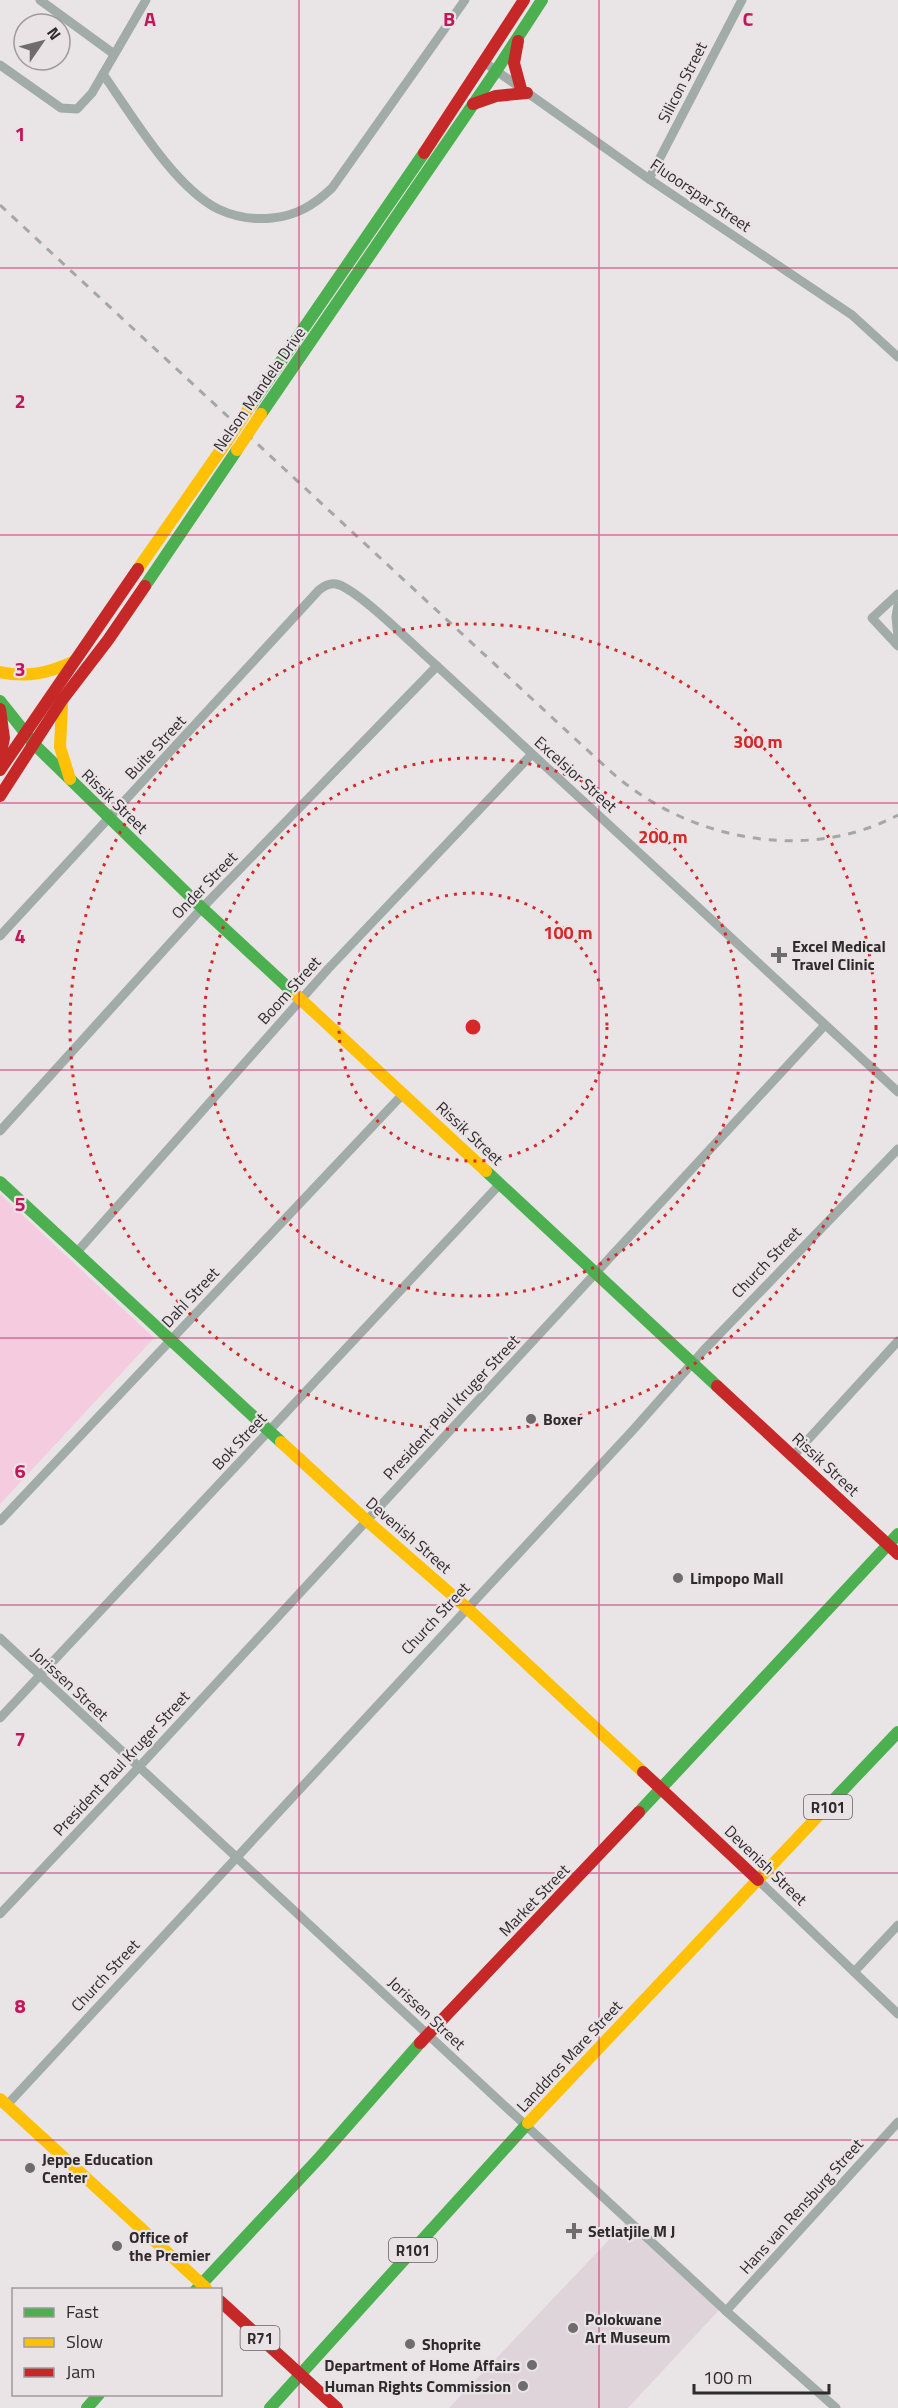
<svg xmlns="http://www.w3.org/2000/svg" width="898" height="2408" viewBox="0 0 898 2408" font-family="'Titillium Web',sans-serif">
  <rect width="100%" height="100%" fill="#e9e4e6"/>
  <polygon fill="#dfd4d9" points="625,2223 720,2309 628,2408 449,2408"/>
  <polygon fill="#f5cbdf" points="0,1194 154,1338 0,1504"/>
  <g fill="none" stroke-linecap="round" stroke-linejoin="round">
    <g stroke="#a1aba7" stroke-width="9">
      <polyline points="40,0 114,54"/>
      <polyline points="484,62 649,179 852,315 898,357"/>
      <polyline points="0,65 61,108 77,109 92,93 146,0"/>
      <path d="M103,74c28,40 71,113 115,135 17,8 35,11 54,9 24,-2 42,-13 60,-30l133,-188"/>
      <polyline points="649,179 742,0"/>
      <polyline points="898,594 872,618 898,646"/>
      <polyline points="898,605 896,617 898,637"/>
      <path d="M0,936l319,-346c5,-4 10,-7 17,-6 21,4 81,65 101,82l461,426"/>
      <polyline points="0,1131 202,908 437,666"/>
      <polyline points="77,1252 328,969 531,755"/>
      <polyline points="794,1455 898,1341"/>
      <polyline points="0,1521 403,1094"/>
      <polyline points="0,1638 726,2311 836,2408"/>
      <polyline points="0,1718 500,1184"/>
      <polyline points="758,1880 898,2014"/>
      <polyline points="0,1914 138,1768 825,1025"/>
      <polyline points="854,1972 898,1925"/>
      <polyline points="7,2105 633,1430 704,1350 898,1149"/>
      <polyline points="726,2311 898,2122"/>
    </g>
    <g stroke="#4caf50" stroke-width="12">
      <polyline points="251,405 424,153"/>
      <polyline points="261,414 496,71 542,0"/>
      <polyline points="145,586 237,450"/>
      <polyline points="0,701 35,745 202,908 297,996"/>
      <polyline points="486,1171 717,1386"/>
      <polyline points="0,1182 281,1442"/>
      <polyline points="639,1812 898,1534"/>
      <polyline points="821,1813 898,1732"/>
      <polyline points="196,2290 320,2157 420,2043"/>
      <polyline points="87,2408 99,2394"/>
      <polyline points="270,2408 528,2123"/>
    </g>
    <g stroke="#ffc107" stroke-width="12">
      <polyline points="138,569 227,441"/>
      <path d="M0,672c27,6 48,1 73,-10"/>
      <polyline points="62,705 60,747 70,779"/>
      <polyline points="297,996 486,1171"/>
      <polyline points="281,1442 366,1520 467,1608 643,1772"/>
      <polyline points="0,2099 206,2288"/>
      <polyline points="528,2123 821,1813"/>
    </g>
    <g stroke="#c62828" stroke-width="12">
      <polyline points="518,41 514,63 521,89"/>
      <polyline points="473,104 496,96 527,93"/>
      <polyline points="424,153 524,0"/>
      <polyline points="0,709 4,738 0,758"/>
      <polyline points="0,770 138,569"/>
      <polyline points="0,796 62,700 108,640 145,586"/>
      <polyline points="717,1386 898,1554"/>
      <polyline points="643,1772 758,1880"/>
      <polyline points="420,2043 639,1812"/>
      <polyline points="220,2301 337,2408"/>
    </g>
    <path stroke="#a3a8a5" stroke-width="3" stroke-dasharray="8 8" stroke-linecap="butt" d="M0,205l585,543c15,13 29,28 45,39 75,56 184,73 268,28"/>
    <g stroke="#ffc107" stroke-width="12">
      <polyline points="227,441 251,405"/>
      <polyline points="237,450 261,414"/>
    </g>
  </g>
  <path fill="none" stroke="#c2185b" stroke-width="1.5" stroke-opacity="0.55" d="M299,0v2408M599,0v2408M0,268h898M0,535h898M0,803h898M0,1070h898M0,1338h898M0,1605h898M0,1873h898M0,2140h898"/>
  <g fill="none" stroke="#d62828" stroke-width="3" stroke-dasharray="3 6">
    <circle cx="473" cy="1027" r="134"/>
    <circle cx="473" cy="1027" r="269"/>
    <circle cx="473" cy="1027" r="403"/>
  </g>
  <g fill="#6f6c6e" stroke="#eae3e6" stroke-width="2">
    <path d="M776 946h6v6h6v6h-6v6h-6v-6h-6v-6h6z"/>
    <circle cx="531" cy="1419" r="6"/>
    <circle cx="678" cy="1578" r="6"/>
    <circle cx="30" cy="2168" r="6"/>
    <path d="M571 2222h6v6h6v6h-6v6h-6v-6h-6v-6h6z"/>
    <circle cx="117" cy="2246" r="6"/>
    <circle cx="573" cy="2328" r="6"/>
    <circle cx="410" cy="2344" r="6"/>
    <circle cx="532" cy="2365" r="6"/>
    <circle cx="523" cy="2386" r="6"/>
  </g>
  <g text-anchor="middle" dominant-baseline="central" stroke-width="4.5" stroke-linejoin="round" paint-order="stroke">
    <g fill="#eae3e6" stroke="#666264" stroke-width="1.5">
      <rect x="804" y="1795" width="48" height="24" rx="4.5"/>
      <rect x="389" y="2238" width="48" height="24" rx="4.5"/>
      <rect x="240.5" y="2326" width="39" height="24" rx="4.5"/>
    </g>
    <g font-size="15" font-weight="bold" fill="#2e2b2d">
      <text x="828" y="1807">R101</text>
      <text x="413" y="2250">R101</text>
      <text x="260" y="2338">R71</text>
    </g>
    <g font-size="16" fill="#2e2b2d" stroke="#eae3e6">
      <text transform="translate(682 82) rotate(-63)">Silicon Street</text>
      <text transform="translate(701 195) rotate(34)">Fluoorspar Street</text>
      <text transform="translate(259 389) rotate(-55)">Nelson Mandela Drive</text>
      <text transform="translate(155 747) rotate(-47)">Buite Street</text>
      <text transform="translate(576 774) rotate(42)">Excelsior Street</text>
      <text transform="translate(115 801) rotate(44)">Rissik Street</text>
      <text transform="translate(204 885) rotate(-46)">Onder Street</text>
      <text transform="translate(289 990) rotate(-48)">Boom Street</text>
      <text transform="translate(470 1133) rotate(43)">Rissik Street</text>
      <text transform="translate(766 1262) rotate(-46)">Church Street</text>
      <text transform="translate(190 1297) rotate(-47)">Dahl Street</text>
      <text transform="translate(451 1407) rotate(-47)">President Paul Kruger Street</text>
      <text transform="translate(239 1441) rotate(-47)">Bok Street</text>
      <text transform="translate(826 1464) rotate(43)">Rissik Street</text>
      <text transform="translate(409 1535) rotate(41)">Devenish Street</text>
      <text transform="translate(435 1618) rotate(-47)">Church Street</text>
      <text transform="translate(70 1684) rotate(43)">Jorissen Street</text>
      <text transform="translate(121 1763) rotate(-47)">President Paul Kruger Street</text>
      <text transform="translate(766 1865) rotate(44)">Devenish Street</text>
      <text transform="translate(534 1900) rotate(-46)">Market Street</text>
      <text transform="translate(105 1975) rotate(-47)">Church Street</text>
      <text transform="translate(427 2013) rotate(43)">Jorissen Street</text>
      <text transform="translate(569 2056) rotate(-47)">Landdros Mare Street</text>
      <text transform="translate(801 2206) rotate(-48)">Hans van Rensburg Street</text>
    </g>
    <g font-size="16" font-weight="bold" fill="#2e2b2d" stroke="#eae3e6" text-anchor="start">
      <text x="792" y="946">Excel Medical<tspan x="792" dy="18">Travel Clinic</tspan></text>
      <text x="543" y="1419">Boxer</text>
      <text x="690" y="1578">Limpopo Mall</text>
      <text x="42" y="2159">Jeppe Education<tspan x="42" dy="18">Center</tspan></text>
      <text x="588" y="2231">Setlatjile M J</text>
      <text x="129" y="2237">Office of<tspan x="129" dy="18">the Premier</tspan></text>
      <text x="585" y="2319">Polokwane<tspan x="585" dy="18">Art Museum</tspan></text>
      <text x="422" y="2344">Shoprite</text>
      <text x="520" y="2365" text-anchor="end">Department of Home Affairs</text>
      <text x="511" y="2386" text-anchor="end">Human Rights Commission</text>
    </g>
  </g>
  <g font-size="20" text-anchor="middle" font-weight="bold" fill="#c2185b" stroke="#eae3e6" stroke-width="4.5" stroke-linejoin="round" paint-order="stroke">
    <text x="150" y="26">A</text>
    <text x="449" y="26">B</text>
    <text x="748" y="26">C</text>
    <text x="20" y="141">1</text>
    <text x="20" y="408">2</text>
    <text x="20" y="676">3</text>
    <text x="20" y="943">4</text>
    <text x="20" y="1211">5</text>
    <text x="20" y="1478">6</text>
    <text x="20" y="1746">7</text>
    <text x="20" y="2013">8</text>
  </g>
  <circle cx="473" cy="1027" r="9" fill="#d62828" stroke="#eae3e6" stroke-width="3"/>
  <g font-size="18" text-anchor="middle" font-weight="bold" fill="#d62828" stroke="#eae3e6" stroke-width="4.5" stroke-linejoin="round" paint-order="stroke">
    <text x="758" y="748">300 m</text>
    <text x="663" y="843">200 m</text>
    <text x="568" y="939">100 m</text>
  </g>
  <rect x="12" y="2288" width="210" height="108" fill="#eae3e6" stroke="#9f999c" stroke-width="1.5"/>
  <rect x="24" y="2308" width="30" height="9" fill="#4caf50" stroke="#9f999c" stroke-width="1.5"/>
  <text x="66" y="2318" font-size="18" fill="#2e2b2d">Fast</text>
  <rect x="24" y="2338" width="30" height="9" fill="#ffc107" stroke="#9f999c" stroke-width="1.5"/>
  <text x="66" y="2348" font-size="18" fill="#2e2b2d">Slow</text>
  <rect x="24" y="2368" width="30" height="9" fill="#c62828" stroke="#9f999c" stroke-width="1.5"/>
  <text x="66" y="2378" font-size="18" fill="#2e2b2d">Jam</text>
  <g transform="translate(42 42) rotate(55)"><circle r="28" fill="#eae3e6" stroke="#9f999c" stroke-width="1.5"/>
  <path d="M0-4.5L10 22L0 15L-10 22Z" fill="#6f6c6e"/>
  <text y="-9" font-size="16" font-weight="bold" text-anchor="middle" fill="#2e2b2d">N</text>
  </g>
  <path d="M694 2384v9h135v-9" fill="none" stroke="#2e2b2d" stroke-width="3"/>
  <text x="703" y="2384" font-size="18" fill="#2e2b2d" stroke="#eae3e6" stroke-width="4.5" paint-order="stroke">100 m</text>
</svg>
